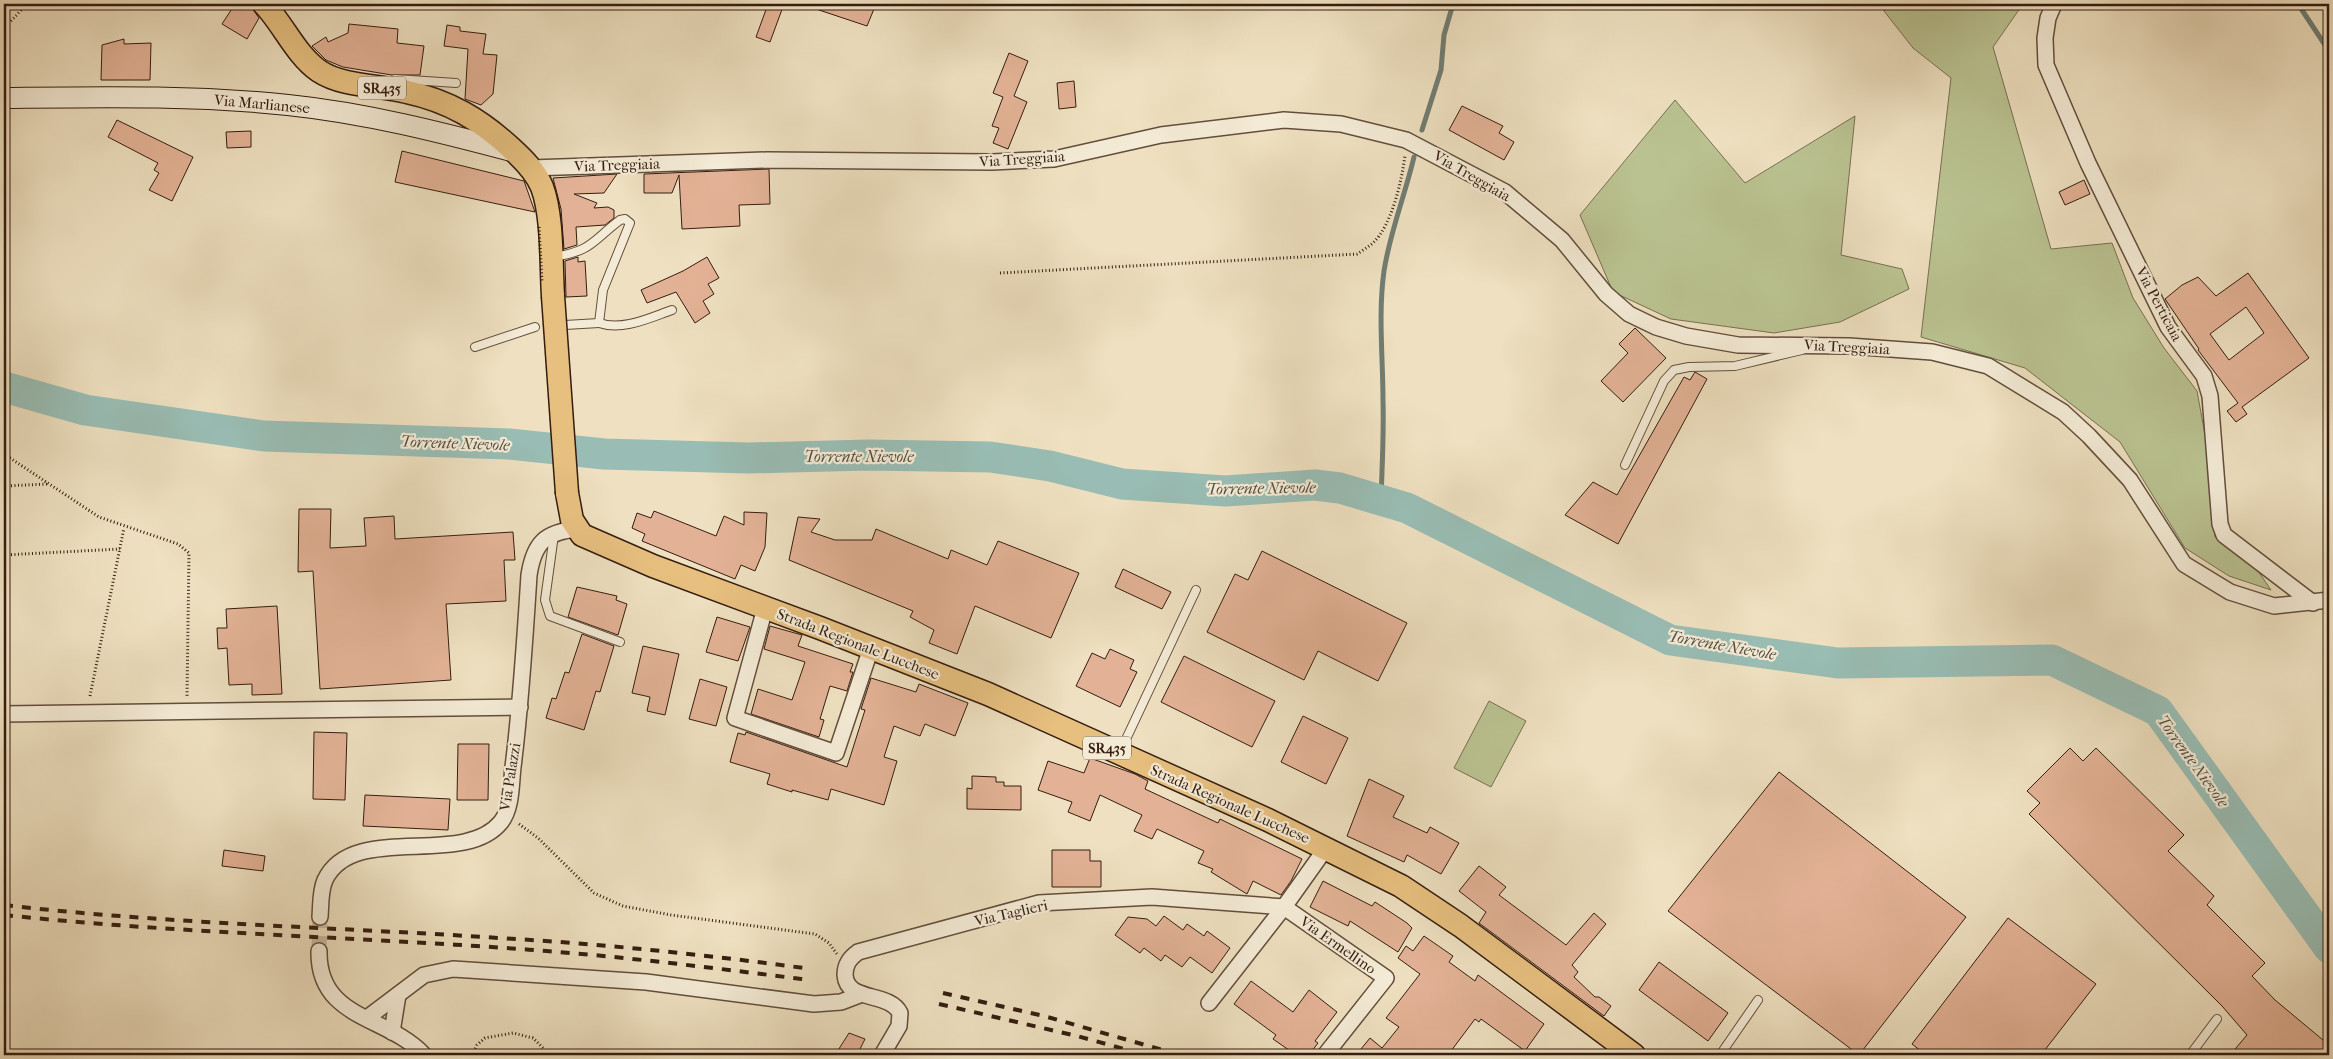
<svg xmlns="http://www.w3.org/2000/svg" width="2333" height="1059" viewBox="0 0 2333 1059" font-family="'IM FELL French Canon',serif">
  <rect width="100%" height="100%" fill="#eee0c0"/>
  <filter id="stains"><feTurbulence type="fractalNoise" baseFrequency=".004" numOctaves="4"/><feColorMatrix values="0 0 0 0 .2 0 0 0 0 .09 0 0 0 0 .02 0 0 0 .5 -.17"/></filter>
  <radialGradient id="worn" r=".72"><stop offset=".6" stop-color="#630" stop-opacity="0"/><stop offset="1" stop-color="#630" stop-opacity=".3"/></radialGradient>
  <g fill="#bac291" stroke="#787050">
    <polygon points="1888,4 2023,4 1993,47 2051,249 2112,243 2133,298 2164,348 2197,391 2210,462 2215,537 2258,571 2271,590 2229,576 2185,548 2120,442 2025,368 1921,337 1951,78 1913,48 1884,11"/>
    <polygon points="1675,100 1745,183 1855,116 1841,255 1902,269 1909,289 1840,322 1774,333 1671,319 1613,292 1580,215"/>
    <polygon points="1489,701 1526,721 1491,787 1454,768"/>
  </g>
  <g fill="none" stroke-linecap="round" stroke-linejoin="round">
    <g stroke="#717d72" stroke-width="5">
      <polyline points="2298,4 2329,51"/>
      <polyline points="1422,130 1441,70 1444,35 1453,4"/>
      <path d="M1381,500c1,-33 3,-66 2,-99 0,-43 -5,-87 1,-130 6,-39 21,-76 30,-114"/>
    </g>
    <polyline stroke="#99bdb4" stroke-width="31" points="4,387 85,410 264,436 509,444 604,454 748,458 869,455 990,457 1050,466 1122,484 1225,491 1315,485 1340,488 1407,508 1670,640 1838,663 2052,660 2158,711 2329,948"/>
  </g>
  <g fill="#e3b296" stroke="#351d10" fill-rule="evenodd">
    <polygon points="235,4 249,4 259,18 247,39 222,24"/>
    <polygon points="768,4 784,4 770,42 756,37"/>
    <polygon points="808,4 876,4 867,26 807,6"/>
    <polygon points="349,24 398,29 397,43 424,46 420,75 392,75 343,67 326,60 312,46 326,37 328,42 348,33"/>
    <polygon points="447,25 460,27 460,31 486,34 483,54 497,55 493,94 481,105 465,99 468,49 444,46"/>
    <polygon points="124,39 124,44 151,43 150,80 101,80 102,45"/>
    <polygon points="1009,53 1028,61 1014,96 1027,102 1008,149 993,143 999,128 992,126 1003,97 993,93"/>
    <polygon points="1074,81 1076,107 1059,109 1057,83"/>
    <polygon points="1462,106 1503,126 1499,133 1514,142 1504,160 1449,130"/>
    <polygon points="117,120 193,157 172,201 149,190 159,173 154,170 158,163 108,137"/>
    <polygon points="251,131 251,147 227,148 226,132"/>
    <polygon points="402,151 524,181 535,212 395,182"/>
    <polygon points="769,169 770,204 739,205 740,226 682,229 679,175 672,193 644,193 644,174"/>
    <polygon points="617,174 604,193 574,194 597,203 594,208 608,207 614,210 614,218 605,225 576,227 577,245 564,249 561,209 553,178"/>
    <polygon points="2084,180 2090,194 2065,205 2059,192"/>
    <polygon points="578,257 578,262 585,261 587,296 566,297 565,261"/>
    <polygon points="707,257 719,278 708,284 714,294 703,301 710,313 695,323 676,292 647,303 641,290 683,271"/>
    <path d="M2248,273l61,85 -67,49 5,7 -11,8 -9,-11 11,-8 -40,-53 1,-1 -34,-50 17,-14 16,-8 18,19zM2246,307l18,26 -35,27 -19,-26z"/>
    <polygon points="1635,328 1666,358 1623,402 1601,381 1628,353 1619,344"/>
    <polygon points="1695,372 1707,379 1618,544 1565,515 1593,482 1617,495 1684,377 1690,380"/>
    <polygon points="299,509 331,509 330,548 366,546 364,518 394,516 395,539 513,532 515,560 504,560 506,601 446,604 451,680 320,689 313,571 298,572"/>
    <polygon points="654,511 716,536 724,516 744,525 744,512 767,513 765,547 755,571 741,565 735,579 642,541 645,534 632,528 637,513 651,518"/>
    <polygon points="798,517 820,519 811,532 835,540 872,540 876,529 948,559 951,550 987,565 998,541 1079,573 1051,638 975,606 957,654 929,643 934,630 910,617 913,611 789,560"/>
    <polygon points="1262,551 1407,623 1378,681 1318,651 1304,680 1207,632 1235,574 1248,580"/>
    <polygon points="1123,569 1171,592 1162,609 1115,587"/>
    <polygon points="577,587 617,596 616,600 627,604 618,635 568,617"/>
    <polygon points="277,606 282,694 252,695 252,684 229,685 227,648 218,649 217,628 227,628 226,609"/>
    <polygon points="717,617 750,627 738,661 706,652"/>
    <polygon points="770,626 802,635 798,646 853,664 850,672 853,672 847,691 830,686 820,719 824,720 819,737 751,714 758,689 792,700 805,662 764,649"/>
    <polygon points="582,634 614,646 600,692 596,691 584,730 546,718 552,698 556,699 565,672 569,673"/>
    <polygon points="643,646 679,654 665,715 647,711 650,697 632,693"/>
    <polygon points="1110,649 1134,660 1130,669 1137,672 1120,707 1076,686 1092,653 1105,659"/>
    <polygon points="1184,656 1275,701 1252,747 1161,702"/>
    <polygon points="871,678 916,692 919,684 968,703 955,736 925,724 920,736 894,726 884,757 897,761 884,805 831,789 828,800 792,790 792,792 767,784 770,774 730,762 738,733 745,735 746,732 847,767 865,710 861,709"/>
    <polygon points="700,679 727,687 716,726 689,719"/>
    <polygon points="1303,716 1348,738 1326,784 1281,762"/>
    <polygon points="314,732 347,733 345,800 313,799"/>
    <polygon points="458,744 489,744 488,800 457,800"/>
    <polygon points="2070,748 2083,761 2096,748 2184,835 2168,851 2214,896 2207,905 2265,963 2252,976 2275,1000 2329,1045 2329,1055 2230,1055 2247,1035 2222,1006 2029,814 2040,803 2027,791"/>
    <polygon points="1090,758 1135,774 1148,781 1145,789 1218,823 1220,819 1302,859 1291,881 1281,895 1253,881 1247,894 1211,872 1213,869 1198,863 1204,851 1157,829 1152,839 1134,831 1142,815 1100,795 1090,821 1068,812 1072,802 1038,790 1048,761 1084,773"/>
    <polygon points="1779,772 1966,917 1859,1055 1668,911"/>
    <polygon points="972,776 996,777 996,782 1004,782 1004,786 1021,786 1021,810 967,809 967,788 972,789"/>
    <polygon points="1369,779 1404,796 1393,817 1427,833 1430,827 1459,843 1441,874 1407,855 1404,862 1347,836"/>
    <polygon points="365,795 450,799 448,830 363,826"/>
    <polygon points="224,850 265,856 263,871 222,866"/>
    <polygon points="1052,850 1090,850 1090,861 1101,861 1101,887 1052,887"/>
    <polygon points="1479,866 1506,887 1499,895 1566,945 1594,913 1606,924 1572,965 1578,972 1574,977 1595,997 1599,997 1611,1006 1604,1016 1479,923 1486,912 1459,891"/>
    <polygon points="1323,881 1372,906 1375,902 1407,923 1412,928 1398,952 1350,921 1348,926 1310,907"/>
    <polygon points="1164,916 1183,930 1187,924 1204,936 1207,931 1230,948 1212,973 1190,957 1182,967 1165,955 1161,961 1144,948 1140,953 1115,935 1128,917 1147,919 1156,926"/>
    <polygon points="2008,918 2096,984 2041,1055 1926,1055 1912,1044"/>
    <polygon points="1424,936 1453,956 1449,962 1475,981 1478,975 1544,1024 1525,1051 1481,1019 1479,1022 1475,1019 1448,1055 1356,1055 1370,1038 1382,1048 1399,1027 1386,1018 1420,974 1398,958 1406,946 1413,951"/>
    <polygon points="1659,962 1728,1013 1708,1041 1639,990"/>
    <polygon points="1251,981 1293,1012 1309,990 1337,1012 1315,1041 1318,1043 1309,1055 1296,1055 1273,1039 1276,1035 1234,1004"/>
    <polygon points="849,1033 865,1039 857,1055 835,1055"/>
  </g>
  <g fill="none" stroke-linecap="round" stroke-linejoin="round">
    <polyline stroke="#c9b99d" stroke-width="15" stroke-dasharray="15 8" stroke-linecap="butt" points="319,951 320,917"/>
    <defs>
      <g id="lane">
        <polyline points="395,79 456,83"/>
        <path d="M553,257c39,-6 38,-15 67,-37l5,-1 5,4 -27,67 -4,33 -34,2"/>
        <path d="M599,323c24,8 50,-5 73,-13"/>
        <polyline points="475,347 535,327"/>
        <polyline points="1625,465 1664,381 1674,370 1689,367 1735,366 1802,350"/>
        <polyline points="554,535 545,600 550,616 620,642"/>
        <polyline points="1120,752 1196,590"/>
        <polyline points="1720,1055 1758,1000"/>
        <polyline points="2190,1055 2217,1019"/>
      </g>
      <g id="street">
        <polyline points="2054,4 2048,18 2045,38 2046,65 2088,163 2168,327 2204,376 2210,396 2220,524 2224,535 2313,603"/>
        <polyline points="531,168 767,160 992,162 1054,159 1161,135 1284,120 1341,124 1406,140 1505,192 1562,240 1606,294 1629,314 1656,327 1686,336 1738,345 1849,346 1932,352 1988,366 2063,412 2089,436 2130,480 2184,564 2230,592 2274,606 2329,600"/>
        <polyline points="765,608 735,718 836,753 871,648"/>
        <polyline points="4,714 520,707"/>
        <path d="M320,917c1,-12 0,-26 5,-37 28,-59 138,-11 176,-58 11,-14 10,-38 12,-55 8,-63 12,-128 16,-192 5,-32 16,-43 48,-46"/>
        <path d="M319,951c-1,69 68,64 105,104"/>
        <polyline points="1209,1003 1284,907 1326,848"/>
        <polyline points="367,1018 424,975 453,969 646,982 814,1004 841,1002 862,994"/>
        <polyline points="392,1032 398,995"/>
        <path d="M882,1055l17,-29 1,-13c-11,-22 -53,-10 -55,-38 0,-11 5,-17 13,-23l181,-49 113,-6 132,10 102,71 -61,77"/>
      </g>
      <path id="secondary" d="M4,98c95,-1 190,-3 284,7 77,8 152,27 227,47"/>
      <g id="primary">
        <path d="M264,4c19,20 32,51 55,67 24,16 61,14 88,21 42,9 74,28 105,57 12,11 24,23 30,38 11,29 9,78 11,109"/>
        <polyline points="567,493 572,520 582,535 653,566 820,628 988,694 1268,820 1401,886 1461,926 1634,1055"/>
      </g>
    </defs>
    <use href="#lane" stroke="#634e3c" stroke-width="10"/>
    <use href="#street" stroke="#634e3c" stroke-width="18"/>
    <use href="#secondary" stroke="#351d10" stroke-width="22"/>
    <use href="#primary" stroke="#351d10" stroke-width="25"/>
    <g stroke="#351d10" stroke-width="3" stroke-dasharray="1 2.5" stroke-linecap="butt">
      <polyline points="4,21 11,21 26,5"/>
      <path d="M1000,273l357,-19c5,-3 11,-7 16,-11 19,-18 29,-63 32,-88"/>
      <polyline points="4,454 99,517 178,544 189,553 187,697"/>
      <polyline points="4,486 48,484"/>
      <polyline points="4,555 120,549"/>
      <polyline points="90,696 124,528"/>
      <polyline points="519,824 538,838 594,893 623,906 671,915 815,934 829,943 837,954"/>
      <polyline points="472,1055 477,1045 485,1038 513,1033 533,1038 550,1055"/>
    </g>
    <use href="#lane" stroke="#f4ebd6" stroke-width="8"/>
    <use href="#street" stroke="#f4ebd6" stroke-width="15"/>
    <use href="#secondary" stroke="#f4ebd6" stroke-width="20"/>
    <use href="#primary" stroke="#e7c080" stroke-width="22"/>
    <g stroke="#351d10" stroke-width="4" stroke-dasharray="9 9" stroke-linecap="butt">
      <path d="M4,905c164,19 330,22 495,33 105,6 209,17 312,31"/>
      <path d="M4,915c188,20 378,22 567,38 80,7 159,17 238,27"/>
      <polyline points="943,993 1044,1016 1180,1055"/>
      <polyline points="939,1004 1077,1036 1146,1055"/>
    </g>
    <defs>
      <polyline id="primary-bridge" points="553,296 567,493"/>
    </defs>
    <use href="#primary-bridge" stroke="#351d10" stroke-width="25" stroke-linecap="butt"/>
    <polyline stroke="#351d10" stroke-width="3" stroke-dasharray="1 2.5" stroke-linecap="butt" points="539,227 542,281"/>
    <use href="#primary-bridge" stroke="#e7c080" stroke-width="22"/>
  </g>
  <g text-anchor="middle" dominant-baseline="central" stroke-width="4.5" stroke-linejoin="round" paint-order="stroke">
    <g fill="#f4ebd6" stroke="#6e5b4b" stroke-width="1">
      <rect x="358" y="76.5" width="48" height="23" rx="4"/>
      <rect x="1083" y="736.5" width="48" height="23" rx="4"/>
    </g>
    <g font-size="14" font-weight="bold" fill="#351d10">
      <text x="382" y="88">SR435</text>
      <text x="1107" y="748">SR435</text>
    </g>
    <g font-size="15" fill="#351d10" stroke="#f4ebd6">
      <text transform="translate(262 104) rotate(5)">Via Marlianese</text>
      <text transform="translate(1022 159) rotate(-4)">Via Treggiaia</text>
      <text transform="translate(617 165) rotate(-2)">Via Treggiaia</text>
      <text transform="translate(1472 176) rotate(30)">Via Treggiaia</text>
      <text transform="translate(2159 304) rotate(62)">Via Perticaia</text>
      <text transform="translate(1847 347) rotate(3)">Via Treggiaia</text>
      <text transform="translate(858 644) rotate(21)">Strada Regionale Lucchese</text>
      <text transform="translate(510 777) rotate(-81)">Via Palazzi</text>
      <text transform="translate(1230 804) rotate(24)">Strada Regionale Lucchese</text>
      <text transform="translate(1011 913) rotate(-13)">Via Taglieri</text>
      <text transform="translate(1338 945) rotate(35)">Via Ermellino</text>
    </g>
    <g font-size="16" font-style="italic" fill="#534d41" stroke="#f4ebd6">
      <text transform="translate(455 443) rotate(2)">Torrente Nievole</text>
      <text x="859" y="456">Torrente Nievole</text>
      <text transform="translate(1261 488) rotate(-1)">Torrente Nievole</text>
      <text transform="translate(1722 645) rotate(10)">Torrente Nievole</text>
      <text transform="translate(2193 761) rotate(54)">Torrente Nievole</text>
    </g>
  </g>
  <rect width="2333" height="1059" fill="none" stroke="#eee0c0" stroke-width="20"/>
  <rect x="5" y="5" width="2323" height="1049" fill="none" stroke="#351d10" stroke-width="2.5"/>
  <rect x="10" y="10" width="2313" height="1039" fill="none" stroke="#351d10"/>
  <rect width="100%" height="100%" filter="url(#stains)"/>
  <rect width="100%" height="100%" fill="url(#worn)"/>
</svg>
